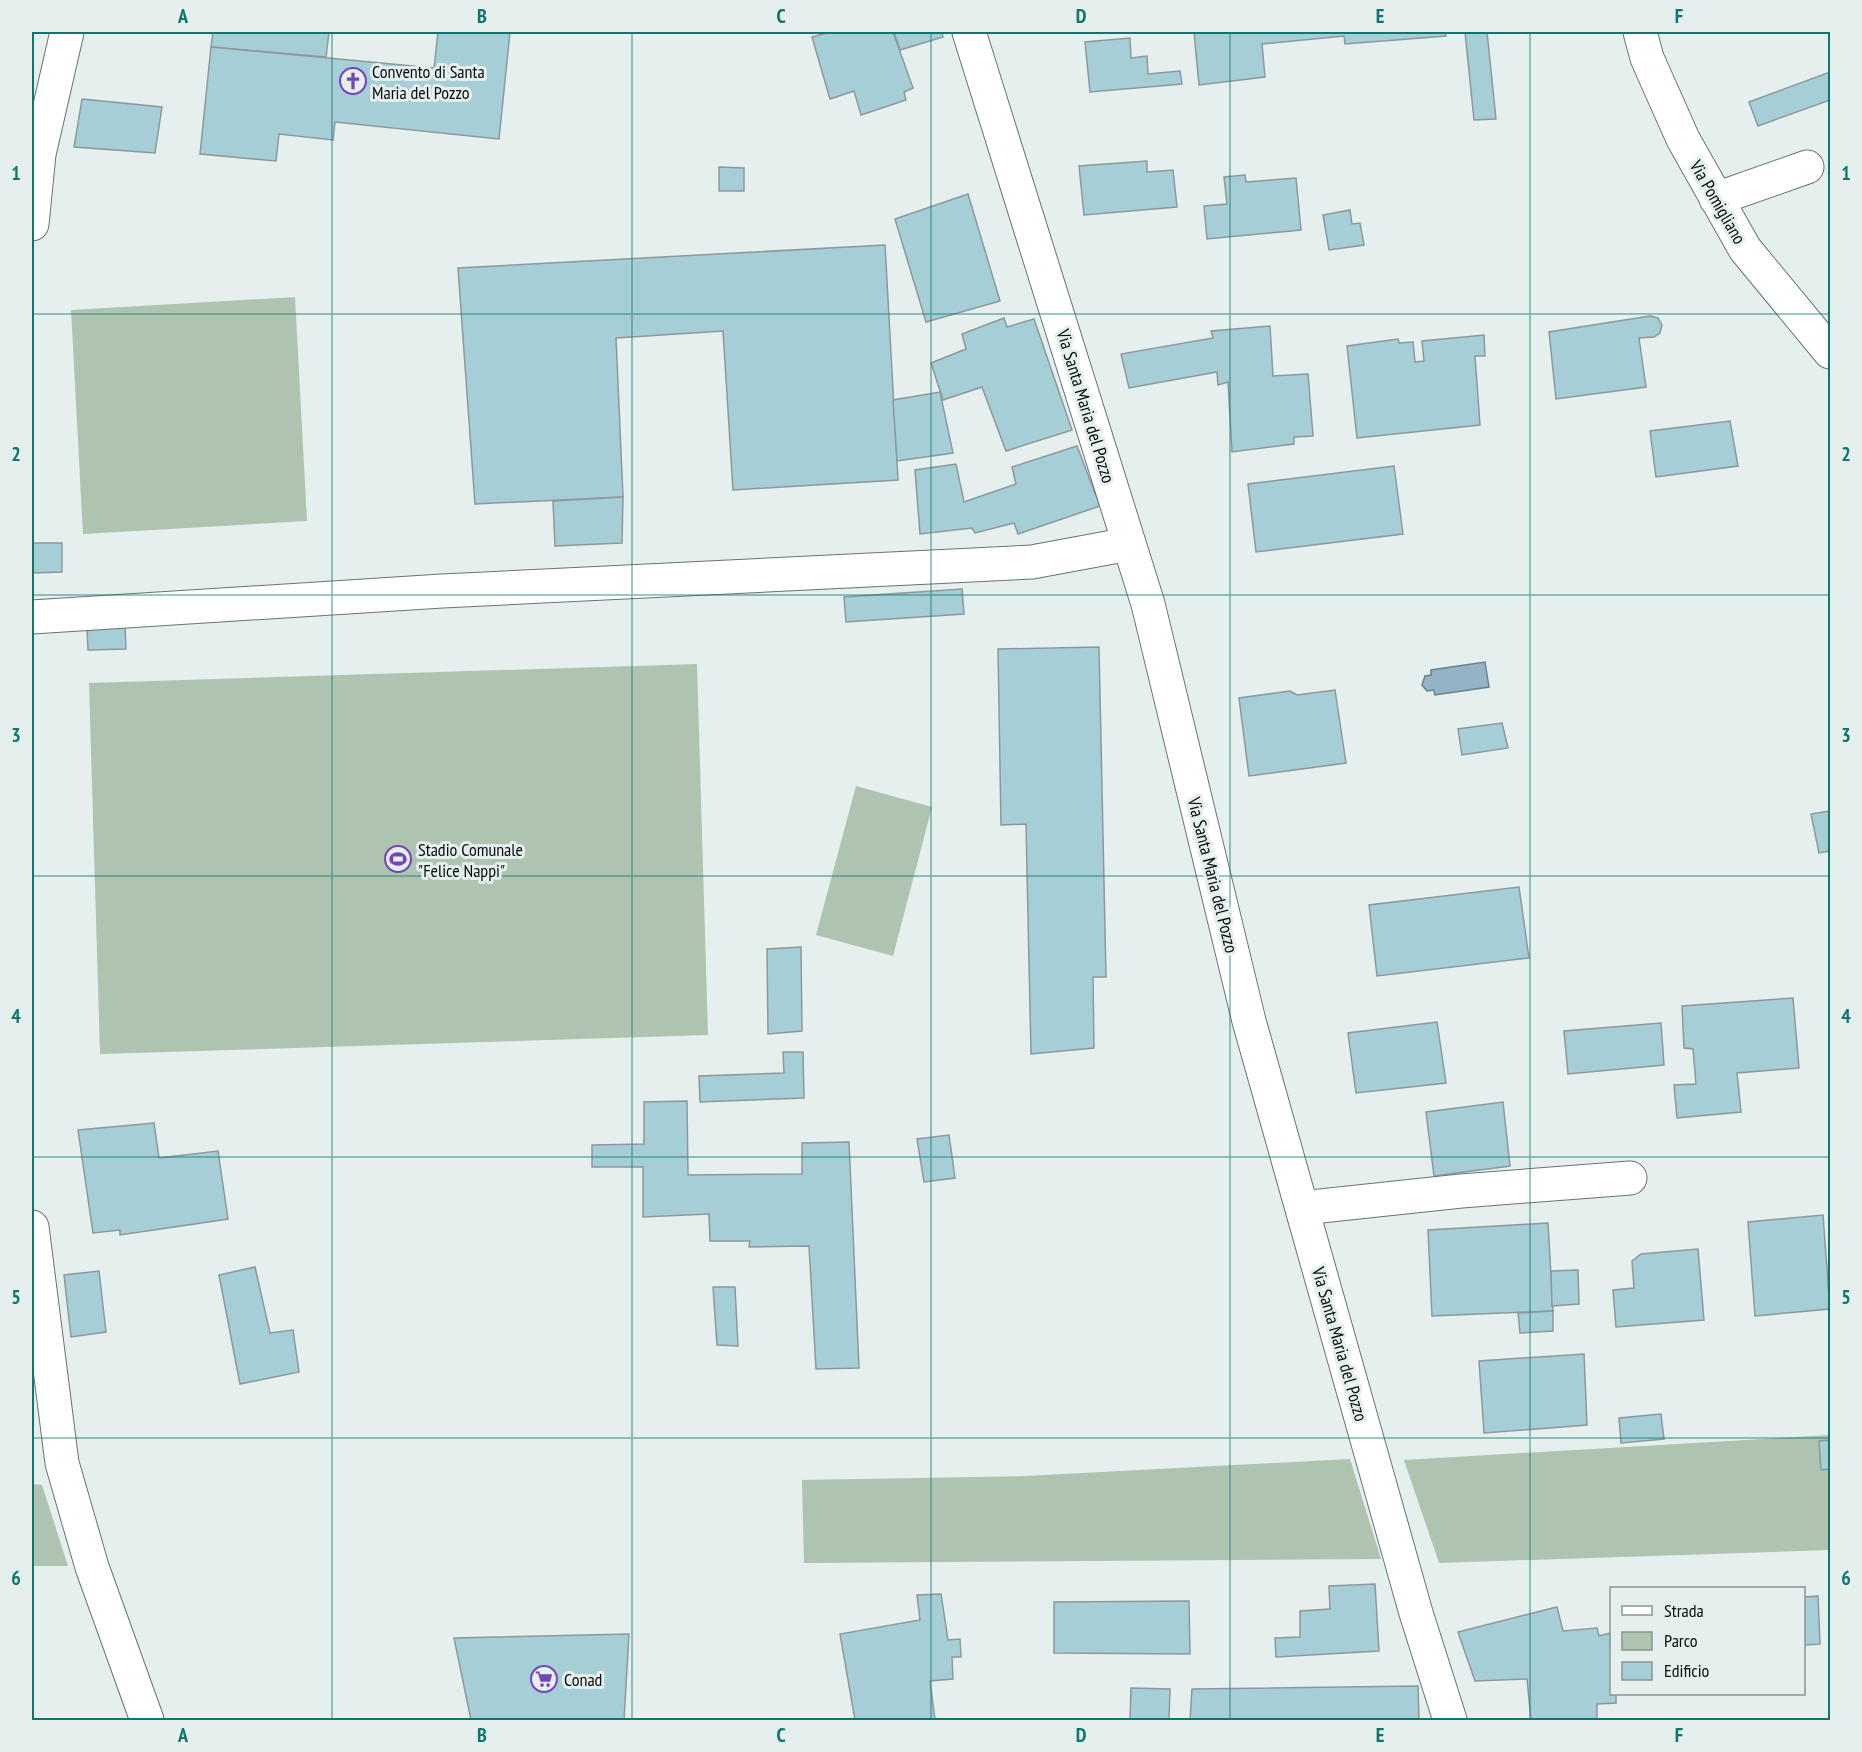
<svg xmlns="http://www.w3.org/2000/svg" width="1862" height="1752" viewBox="0 0 1862 1752" font-family="'PT Sans Narrow',sans-serif">
  <rect width="100%" height="100%" fill="#e4efee"/>
  <g fill="#afc3b1">
    <polygon points="295,297 307,521 83,534 71,310"/>
    <polygon points="697,664 708,1035 100,1054 89,683"/>
    <polygon points="856,786 932,807 893,956 816,935"/>
    <polygon points="1830,1435 1830,1550 1439,1563 1404,1460"/>
    <polygon points="1350,1459 1381,1559 804,1563 802,1480 1026,1476"/>
    <polygon points="32,1484 42,1485 68,1566 32,1566"/>
  </g>
  <polygon fill="#94b3c6" stroke="#6a818e" stroke-width="1.5" points="1485,662 1489,687 1435,695 1434,690 1427,691 1422,685 1425,676 1431,675 1431,670"/>
  <g fill="#a6ced7" stroke="#8e989a" stroke-width="1.5">
    <polygon points="209,32 329,32 326,57 211,47 213,32"/>
    <polygon points="438,32 510,32 499,139 335,122 333,140 279,134 276,161 200,154 211,47 434,68"/>
    <polygon points="830,32 893,32 913,88 904,92 906,100 861,115 854,91 830,99 812,37"/>
    <polygon points="894,32 942,32 943,37 900,50"/>
    <polygon points="1194,32 1445,32 1446,36 1345,44 1344,36 1262,44 1265,77 1199,85"/>
    <polygon points="1465,32 1487,32 1496,119 1474,120"/>
    <polygon points="1130,38 1131,58 1147,56 1148,74 1180,71 1182,84 1090,92 1085,42"/>
    <polygon points="1830,72 1830,100 1758,126 1749,102"/>
    <polygon points="82,99 162,107 155,153 74,147"/>
    <polygon points="1147,161 1147,172 1173,170 1177,207 1084,215 1079,166"/>
    <polygon points="719,167 744,168 744,191 719,191"/>
    <polygon points="1245,175 1246,182 1296,178 1301,230 1207,239 1204,206 1227,204 1224,177"/>
    <polygon points="968,194 1000,301 926,322 895,219"/>
    <polygon points="1350,210 1352,224 1360,223 1364,245 1329,250 1323,215"/>
    <polygon points="885,245 898,480 733,490 723,331 616,338 623,497 475,504 458,268"/>
    <polygon points="1650,316 1658,318 1662,325 1660,333 1654,337 1639,338 1646,387 1556,399 1549,332"/>
    <polygon points="1004,318 1007,327 1034,319 1072,430 1006,451 982,387 943,400 931,363 966,349 962,334"/>
    <polygon points="1270,326 1273,376 1308,374 1313,436 1294,437 1294,444 1232,452 1228,382 1218,385 1217,372 1129,388 1121,354 1213,338 1211,331"/>
    <polygon points="1484,335 1485,356 1475,356 1480,425 1357,438 1347,346 1398,339 1399,343 1413,342 1415,362 1424,361 1422,341"/>
    <polygon points="940,392 953,453 897,461 893,400"/>
    <polygon points="1730,421 1738,466 1656,477 1650,431"/>
    <polygon points="1077,446 1100,506 1018,534 1014,523 975,533 972,528 920,534 915,470 956,464 964,502 1016,484 1012,467"/>
    <polygon points="1394,466 1403,534 1256,552 1248,484"/>
    <polygon points="623,497 622,543 555,546 553,501"/>
    <polygon points="32,543 62,543 62,572 32,573"/>
    <polygon points="962,589 964,614 846,622 844,597"/>
    <polygon points="125,626 126,649 88,650 87,628"/>
    <polygon points="1099,647 1106,977 1093,977 1094,1048 1031,1054 1026,824 1001,825 998,649"/>
    <polygon points="1335,690 1346,763 1249,776 1239,698 1290,691 1297,695"/>
    <polygon points="1502,723 1508,748 1462,755 1458,729"/>
    <polygon points="1830,811 1830,851 1819,853 1811,814"/>
    <polygon points="1519,887 1529,958 1377,976 1369,905"/>
    <polygon points="801,947 802,1031 768,1034 767,949"/>
    <polygon points="1793,998 1799,1068 1737,1073 1741,1112 1677,1118 1674,1085 1696,1084 1693,1049 1684,1048 1682,1006"/>
    <polygon points="1437,1022 1446,1083 1356,1093 1348,1033"/>
    <polygon points="1661,1023 1664,1065 1568,1074 1564,1031"/>
    <polygon points="783,1052 803,1052 804,1098 700,1102 699,1076 784,1073"/>
    <polygon points="687,1101 688,1175 802,1174 802,1143 849,1142 859,1368 816,1369 809,1246 749,1247 750,1241 710,1241 709,1214 643,1217 643,1167 592,1167 592,1145 644,1144 644,1102"/>
    <polygon points="1503,1102 1510,1166 1434,1176 1426,1112"/>
    <polygon points="154,1123 159,1158 218,1151 228,1219 120,1235 120,1230 93,1233 78,1130"/>
    <polygon points="949,1135 955,1178 924,1182 917,1139"/>
    <polygon points="1823,1215 1830,1309 1755,1316 1748,1222"/>
    <polygon points="1548,1223 1553,1311 1432,1316 1428,1230"/>
    <polygon points="1698,1249 1704,1320 1616,1327 1613,1290 1634,1288 1632,1261 1641,1254"/>
    <polygon points="255,1267 270,1333 293,1330 299,1372 240,1384 219,1275"/>
    <polygon points="1578,1270 1579,1304 1552,1306 1551,1271"/>
    <polygon points="99,1271 106,1332 71,1337 64,1275"/>
    <polygon points="713,1287 735,1287 738,1346 717,1345"/>
    <polygon points="1553,1311 1553,1331 1520,1333 1518,1313"/>
    <polygon points="1584,1354 1587,1425 1484,1433 1479,1361"/>
    <polygon points="1661,1414 1664,1439 1621,1443 1619,1418"/>
    <polygon points="1830,1440 1830,1469 1821,1470 1819,1441"/>
    <polygon points="1375,1584 1379,1651 1276,1657 1275,1638 1300,1637 1300,1611 1330,1609 1329,1586"/>
    <polygon points="941,1594 948,1640 960,1639 961,1657 952,1657 953,1679 930,1681 935,1720 855,1720 840,1634 920,1620 917,1595"/>
    <polygon points="1818,1596 1820,1644 1804,1645 1804,1597"/>
    <polygon points="1189,1601 1190,1654 1054,1653 1054,1602"/>
    <polygon points="1557,1607 1563,1631 1597,1628 1599,1636 1610,1633 1612,1694 1616,1694 1616,1703 1597,1704 1597,1720 1531,1720 1527,1679 1475,1681 1458,1632"/>
    <polygon points="629,1634 624,1720 471,1720 454,1638"/>
    <polygon points="1418,1686 1419,1720 1190,1720 1192,1689"/>
    <polygon points="1131,1688 1170,1689 1169,1720 1130,1720"/>
  </g>
  <g fill="none" stroke-linecap="round" stroke-linejoin="round">
    <defs>
      <g id="minor">
        <polyline points="969,32 1148,604 1249,1021 1416,1613 1450,1720"/>
        <polyline points="1640,32 1647,58 1683,139 1745,249 1830,352"/>
        <polyline points="1716,199 1807,167"/>
        <polyline points="32,224 39,154 67,32"/>
        <polyline points="32,617 442,591 1032,562 1129,544"/>
        <polyline points="1302,1208 1461,1191 1630,1178"/>
        <polyline points="32,1227 62,1463 92,1567 147,1720"/>
      </g>
    </defs>
    <use href="#minor" stroke="#6a7373" stroke-width="35"/>
    <use href="#minor" stroke="#fff" stroke-width="33"/>
  </g>
  <path fill="none" stroke="#0f766e" stroke-width="1.5" stroke-opacity="0.55" d="M332,32v1688M632,32v1688M931,32v1688M1230,32v1688M1530,32v1688M32,314h1798M32,595h1798M32,876h1798M32,1157h1798M32,1438h1798"/>
  <defs>
    <symbol id="church-ring" viewBox="-11 -11 22 22"><circle r="9.5" fill="#e4efee" stroke="#7743ba" stroke-width="1.5"/><path d="M-1.2-6h2.4v3.5h3.3v2.4h-3.3V6h-2.4V-.1h-3.3v-2.4h3.3Z" fill="#7743ba"/></symbol>
    <symbol id="stadium-ring" viewBox="-11 -11 22 22"><circle r="9.5" fill="#e4efee" stroke="#7743ba" stroke-width="1.5"/><path d="M0-5a6.5 5 0 1 0 0 10a6.5 5 0 1 0 0-10ZM-3.5-1.8h7v3.6h-7Z" fill="#7743ba"/></symbol>
    <symbol id="supermarket-ring" viewBox="-11 -11 22 22"><circle r="9.5" fill="#e4efee" stroke="#7743ba" stroke-width="1.5"/><path d="M-6-5.5h2.5l.6 2H6L4.5 2H-2.5L-4.4-4H-6ZM-1.5 3.2a1.3 1.3 0 1 0 .1 0ZM3 3.2a1.3 1.3 0 1 0 .1 0Z" fill="#7743ba"/></symbol>
  </defs>
  <g fill-rule="evenodd">
    <use href="#church-ring" x="338" y="66" width="30" height="30"/>
    <use href="#stadium-ring" x="383" y="844" width="30" height="30"/>
    <use href="#supermarket-ring" x="529" y="1664" width="30" height="30"/>
  </g>
  <g text-anchor="middle" dominant-baseline="central" stroke-width="6" stroke-linejoin="round" paint-order="stroke">
    <g font-size="18" fill="#090d0d" stroke="#e4efee" text-anchor="start">
      <text x="372" y="71">Convento di Santa<tspan x="372" dy="21">Maria del Pozzo</tspan></text>
      <text x="418" y="849">Stadio Comunale<tspan x="418" dy="21">"Felice Nappi"</tspan></text>
      <text x="564" y="1679">Conad</text>
    </g>
    <g font-size="18" fill="#090d0d" stroke="#e4efee">
      <text transform="translate(1718 202) rotate(60)">Via Pomigliano</text>
      <text transform="translate(1086 406) rotate(73)">Via Santa Maria del Pozzo</text>
      <text transform="translate(1213 875) rotate(76)">Via Santa Maria del Pozzo</text>
      <text transform="translate(1340 1344) rotate(74)">Via Santa Maria del Pozzo</text>
    </g>
  </g>
  <rect width="1862" height="1752" fill="none" stroke="#e4efee" stroke-width="66"/>
  <rect x="1610" y="1587" width="195" height="108" fill="#e4efee" stroke="#8c9594" stroke-width="1.5"/>
  <rect x="1622" y="1606" width="30" height="9" fill="#ffffff" stroke="#8c9594" stroke-width="1.5"/>
  <text x="1664" y="1617" font-size="18" fill="#090d0d">Strada</text>
  <rect x="1622" y="1632" width="30" height="18" fill="#afc3b1" stroke="#8c9594" stroke-width="1.5"/>
  <text x="1664" y="1647" font-size="18" fill="#090d0d">Parco</text>
  <rect x="1622" y="1662" width="30" height="18" fill="#a6ced7" stroke="#8c9594" stroke-width="1.5"/>
  <text x="1664" y="1677" font-size="18" fill="#090d0d">Edificio</text>
  <rect x="33" y="33" width="1796" height="1686" fill="none" stroke="#0f766e" stroke-width="2"/>
  <g font-size="20" text-anchor="middle" font-weight="bold" fill="#0f766e">
    <text x="183" y="23">A</text>
    <text x="482" y="23">B</text>
    <text x="781" y="23">C</text>
    <text x="1081" y="23">D</text>
    <text x="1380" y="23">E</text>
    <text x="1679" y="23">F</text>
    <text x="16" y="180">1</text>
    <text x="1846" y="180">1</text>
    <text x="16" y="461">2</text>
    <text x="1846" y="461">2</text>
    <text x="16" y="742">3</text>
    <text x="1846" y="742">3</text>
    <text x="16" y="1023">4</text>
    <text x="1846" y="1023">4</text>
    <text x="16" y="1304">5</text>
    <text x="1846" y="1304">5</text>
    <text x="16" y="1585">6</text>
    <text x="1846" y="1585">6</text>
    <text x="183" y="1742">A</text>
    <text x="482" y="1742">B</text>
    <text x="781" y="1742">C</text>
    <text x="1081" y="1742">D</text>
    <text x="1380" y="1742">E</text>
    <text x="1679" y="1742">F</text>
  </g>
</svg>
